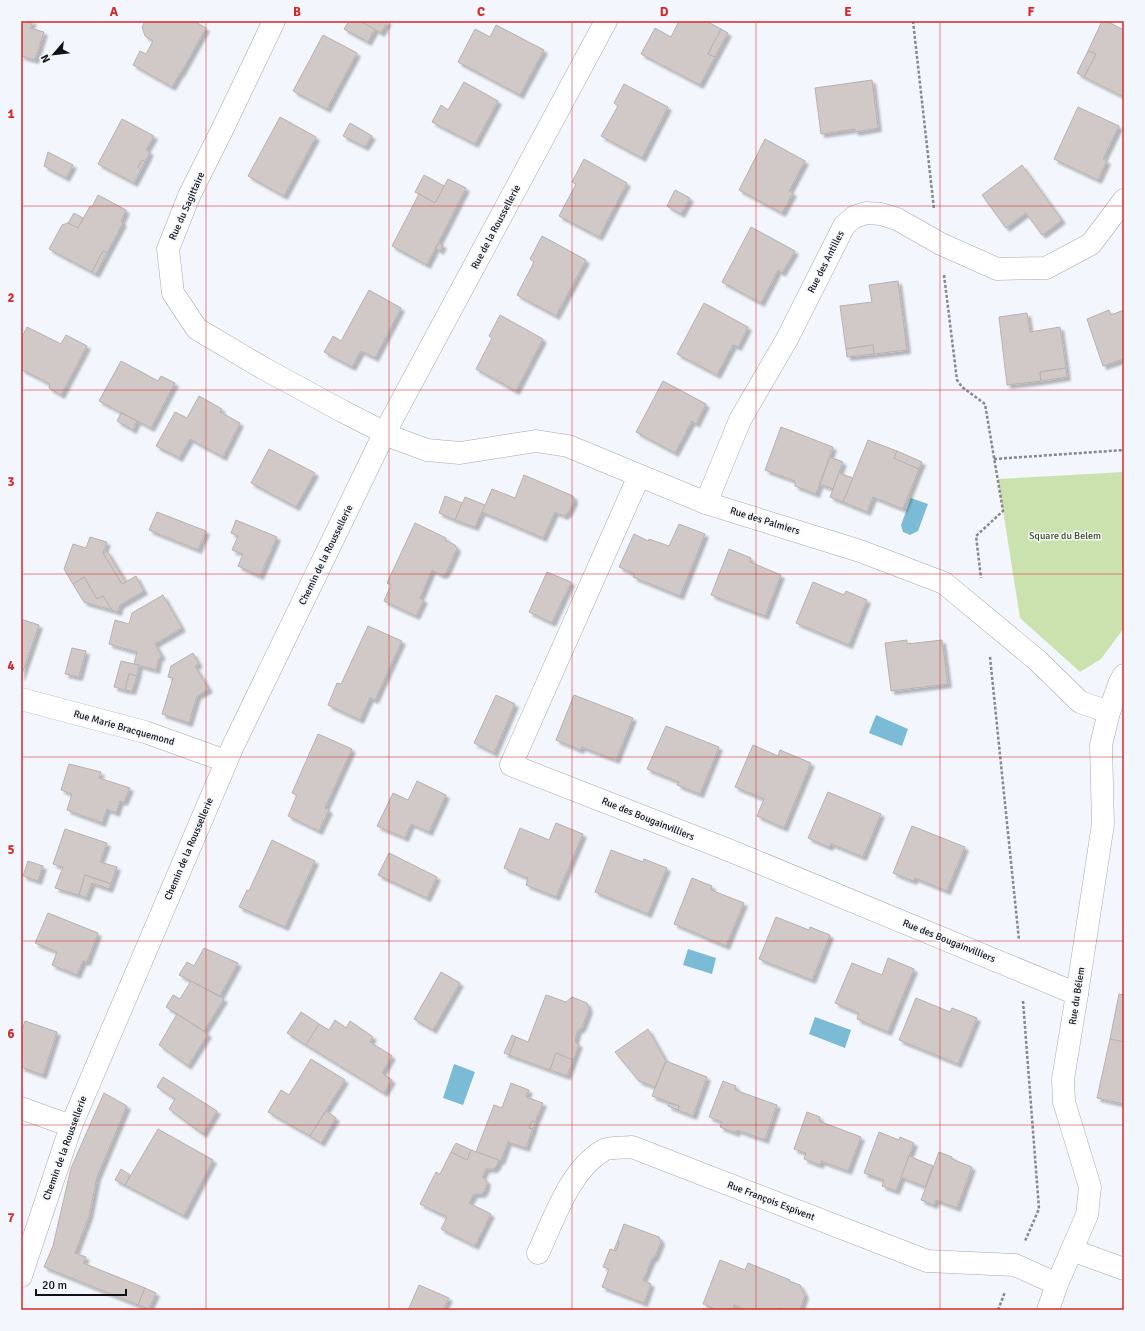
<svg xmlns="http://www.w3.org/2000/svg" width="1145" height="1331" viewBox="0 0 1145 1331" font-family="Signika,sans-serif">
  <defs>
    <filter id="shadow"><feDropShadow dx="3.5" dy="3.5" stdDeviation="1" flood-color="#0004"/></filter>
  </defs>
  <rect width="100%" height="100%" fill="#f3f6fc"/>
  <polygon fill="#cbe2af" points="1124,472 1124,628 1101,659 1080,672 1020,618 998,479"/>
  <g fill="#7bbbd5">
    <polygon points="911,498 928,504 918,531 910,535 903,532 901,525"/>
    <polygon points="876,715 908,729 902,746 869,733"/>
    <polygon points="688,949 716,958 712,974 683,965"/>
    <polygon points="815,1017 851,1030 845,1048 809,1034"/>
    <polygon points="454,1064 475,1072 463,1105 443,1098"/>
  </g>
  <g fill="#d0c9c7" stroke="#b8b1af" filter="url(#shadow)">
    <polygon points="21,21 33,21 30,28 44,32 35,60 21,56"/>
    <polygon points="145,21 194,21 206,28 181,73 180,73 172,87 133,65 140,51 146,54 153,41 145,36 142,27"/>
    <polygon points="349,21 360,21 375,29 368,42 344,29"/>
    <polygon points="360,21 388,21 381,33"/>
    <polygon points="679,21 706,21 721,29 708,54 715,57 700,85 641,54 655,28 671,37"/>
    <polygon points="1102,21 1106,21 1124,30 1124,93 1122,96 1084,77 1096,54 1088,51"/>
    <polygon points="496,25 544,50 520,95 458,62 475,29 490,37"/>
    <polygon points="721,29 728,33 715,57 708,54"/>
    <polygon points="323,35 357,53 327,109 293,91"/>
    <polygon points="1088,51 1096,54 1084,77 1077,73"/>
    <polygon points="872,80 878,128 855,132 855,129 821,134 815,88"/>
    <polygon points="464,82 498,101 475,144 432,122 441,105 448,110"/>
    <polygon points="624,84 668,107 642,158 601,136 618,106 614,103"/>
    <polygon points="1078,107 1119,126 1103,159 1107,161 1098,180 1054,159"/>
    <polygon points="280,117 316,137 284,196 248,176"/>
    <polygon points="122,119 154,136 146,150 150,152 145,162 142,160 138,167 141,170 134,183 98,164"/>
    <polygon points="350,123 372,136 365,147 343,136"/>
    <polygon points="765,139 805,161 789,191 793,193 782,213 739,190"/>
    <polygon points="48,152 73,165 66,178 44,166"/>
    <polygon points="584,159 627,183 599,237 559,216 576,184 572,182"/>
    <polygon points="142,160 145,162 141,170 138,167"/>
    <polygon points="1022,165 1062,220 1042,235 1026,213 1006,228 982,195"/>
    <polygon points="424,175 444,186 435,203 415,192"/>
    <polygon points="448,179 466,188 427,265 392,246 419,194 435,203"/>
    <polygon points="675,190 690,198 681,214 667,206"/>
    <polygon points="98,195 126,210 121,221 123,223 107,253 103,251 92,272 49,249 62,225 68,223 78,228 90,206 92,207"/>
    <polygon points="74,213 83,218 78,228 68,223"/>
    <polygon points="751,227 795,251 782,273 778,270 761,303 722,282"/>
    <polygon points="542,236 586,260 556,316 517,295 534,262 530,259"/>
    <polygon points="439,243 443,245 440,251 436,248"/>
    <polygon points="103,251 107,253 96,274 92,272"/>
    <polygon points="898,281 907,350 874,354 873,345 846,349 840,306 872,302 869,285"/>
    <polygon points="369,290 401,308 375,358 361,351 352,367 324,352 333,336 341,341"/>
    <polygon points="704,303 748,327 738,347 733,345 717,375 677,354"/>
    <polygon points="1109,310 1111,315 1124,310 1124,359 1103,366 1087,319"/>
    <polygon points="1027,313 1030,332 1060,327 1066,368 1040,372 1041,381 1007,385 999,317"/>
    <polygon points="500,315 543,339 516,391 476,369 492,338 489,336"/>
    <polygon points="27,327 61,344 66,335 87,346 61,395 49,388 50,384 21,369 21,339"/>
    <polygon points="873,345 874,354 847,357 846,349"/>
    <polygon points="121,361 158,381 161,376 175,383 151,428 99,401"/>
    <polygon points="1066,368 1067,377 1041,381 1040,372"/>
    <polygon points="663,381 706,404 696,424 692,421 675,453 636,432"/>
    <polygon points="199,396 222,409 220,412 240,423 223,457 190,439 179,458 156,446 175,412 187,418"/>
    <polygon points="121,413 137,421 133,430 117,421"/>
    <polygon points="781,427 833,447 816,494 795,486 795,481 765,470"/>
    <polygon points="868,440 897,451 894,458 919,469 903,509 873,497 867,512 843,502"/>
    <polygon points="269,449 315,473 296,507 251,483"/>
    <polygon points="897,451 922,462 919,469 894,458"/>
    <polygon points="830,457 843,462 833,489 820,484"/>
    <polygon points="839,473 853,478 843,502 830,497"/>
    <polygon points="524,475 573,496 574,501 568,513 564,516 555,512 543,538 482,512 492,489 515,498"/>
    <polygon points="445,496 462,503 455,520 439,513"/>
    <polygon points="465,497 485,505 475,527 455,520"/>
    <polygon points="157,512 206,531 198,550 149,530"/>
    <polygon points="236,520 277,537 260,576 238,566 243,554 232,550 238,536 231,533"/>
    <polygon points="415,523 446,538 445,540 455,545 457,549 446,573 442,575 432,570 420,598 424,600 416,616 384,601 391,585 387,583"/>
    <polygon points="679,524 705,534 680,596 633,577 635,574 619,567 634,534 648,541 649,539 669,546"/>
    <polygon points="90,537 107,542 103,553 122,584 136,576 144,591 120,605 118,612 112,610 103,596 97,599 84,577 73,584 64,569 73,544 86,548"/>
    <polygon points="729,549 751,558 750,562 781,575 765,616 711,595"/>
    <polygon points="107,551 126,582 122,584 103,553"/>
    <polygon points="547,572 571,582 552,623 529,612"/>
    <polygon points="84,577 97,599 103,596 112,610 84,602 73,584"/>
    <polygon points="813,582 844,595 846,591 867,600 849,645 796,623"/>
    <polygon points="163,595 182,628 155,644 162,656 159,658 156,670 134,664 137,652 109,644 115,620 129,624 132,613"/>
    <polygon points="21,619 39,625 21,677"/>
    <polygon points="368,626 402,641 375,700 370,698 360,720 328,705 337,683 341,684"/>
    <polygon points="907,640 907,644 942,640 948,684 891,691 885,643"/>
    <polygon points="72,648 86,651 79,677 65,674"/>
    <polygon points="193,653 199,664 195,666 209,689 197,696 189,723 162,714 173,678 168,677 171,666"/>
    <polygon points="121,661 139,665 137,676 129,674 125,690 114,687"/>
    <polygon points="129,674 137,676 132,691 125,690"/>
    <polygon points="496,695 515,704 494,753 474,743"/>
    <polygon points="574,695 633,718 616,760 582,747 580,750 556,740"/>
    <polygon points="666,726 719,747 700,794 677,785 679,782 647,769"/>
    <polygon points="318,734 352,749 325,808 329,810 319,831 288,816 297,795 292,793"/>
    <polygon points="753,745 778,756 780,750 811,763 784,828 757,816 764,799 735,787"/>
    <polygon points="69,764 101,772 99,778 130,788 124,802 120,801 116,813 107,809 102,823 67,810 72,794 61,790"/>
    <polygon points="417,781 446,795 429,832 411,824 405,838 377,826 393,793 408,800"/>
    <polygon points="828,792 881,814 863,857 831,844 829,847 808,838"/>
    <polygon points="556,823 583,834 556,897 526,885 528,878 504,868 520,828 549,840"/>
    <polygon points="912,826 965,847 947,891 915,878 913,881 893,873"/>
    <polygon points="65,829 107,843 100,862 117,867 111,884 85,875 79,895 55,888 63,867 53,864"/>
    <polygon points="272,840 315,861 285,927 239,907 247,890 249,891"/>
    <polygon points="611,850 643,862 644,859 667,868 648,914 595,892"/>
    <polygon points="389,853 437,877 427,898 378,875"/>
    <polygon points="28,861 43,866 38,881 23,876"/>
    <polygon points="85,875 111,884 109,889 92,883 86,898 79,895"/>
    <polygon points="692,878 712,886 711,890 744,903 726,946 674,924"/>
    <polygon points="48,913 98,933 87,962 83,961 77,975 52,965 57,952 35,943"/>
    <polygon points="776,917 809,930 810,927 830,935 812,980 759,959"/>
    <polygon points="204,948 238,963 220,996 179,975 187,962 194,966"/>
    <polygon points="888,958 914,969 888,1032 857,1019 859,1013 835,1003 852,963 882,975"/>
    <polygon points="441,972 460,983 433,1030 414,1019"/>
    <polygon points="191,981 224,999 204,1031 166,1007 173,995 180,999"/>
    <polygon points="1119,994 1124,995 1124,1042 1110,1039"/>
    <polygon points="546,995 566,1002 572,997 587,1003 589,1010 582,1028 578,1030 575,1040 576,1043 579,1044 573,1060 556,1053 550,1070 509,1055 516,1037 528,1042"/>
    <polygon points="916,998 950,1012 952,1008 977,1018 958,1064 899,1040"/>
    <polygon points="301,1012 319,1024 306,1045 287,1033"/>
    <polygon points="177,1014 208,1034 188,1066 159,1045"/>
    <polygon points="335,1020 346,1028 350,1021 373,1037 370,1042 392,1056 382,1073 392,1080 384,1093 306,1045 319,1024 329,1030"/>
    <polygon points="25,1021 57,1032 43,1075 21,1067 21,1033"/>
    <polygon points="648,1029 666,1061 655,1087 639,1081 615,1052"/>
    <polygon points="512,1035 516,1037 509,1055 504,1053"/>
    <polygon points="1110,1039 1124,1042 1124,1104 1097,1098"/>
    <polygon points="556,1053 573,1060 567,1076 550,1070"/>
    <polygon points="311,1059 345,1080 310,1136 268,1112 281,1090 289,1095"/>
    <polygon points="666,1061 707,1077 693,1116 678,1110 679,1106 652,1096"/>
    <polygon points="163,1077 217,1111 203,1134 169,1109 175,1099 157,1087"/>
    <polygon points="723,1081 736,1086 735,1090 777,1105 765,1140 737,1130 736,1133 720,1127 722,1122 709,1117"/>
    <polygon points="511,1083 529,1090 526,1097 543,1103 535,1122 532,1121 529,1128 533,1129 526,1148 508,1142 501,1161 476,1152 494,1105 502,1108"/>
    <polygon points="104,1093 127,1106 97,1177 89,1216 75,1253 86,1257 83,1263 145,1288 138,1305 44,1267 53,1246 71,1168"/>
    <polygon points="669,1103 679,1106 678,1110 668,1106"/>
    <polygon points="326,1111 336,1118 321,1143 310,1136"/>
    <polygon points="807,1112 820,1117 819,1121 861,1137 848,1171 821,1161 820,1165 804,1159 806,1153 794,1149"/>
    <polygon points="532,1121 535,1122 533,1129 529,1128"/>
    <polygon points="158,1129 213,1160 184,1216 125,1185"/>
    <polygon points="879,1132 899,1140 900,1137 914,1143 896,1191 882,1186 884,1180 864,1173"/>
    <polygon points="456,1143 471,1150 467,1160 451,1152"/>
    <polygon points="471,1150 499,1160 497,1166 494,1169 486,1169 482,1177 486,1180 487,1183 485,1190 482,1194 474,1194 469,1203 491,1214 475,1246 441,1229 447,1217 420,1204 436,1172 440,1174 451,1152 467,1160"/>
    <polygon points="939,1152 952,1157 952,1159 972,1167 957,1208 936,1200 934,1205 921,1200"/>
    <polygon points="909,1156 933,1166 925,1187 901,1177"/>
    <polygon points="121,1169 130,1175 125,1185 115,1180"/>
    <polygon points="624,1224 659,1237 661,1242 655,1257 652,1259 643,1280 651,1284 644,1303 602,1287 609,1269 603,1267 610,1249 616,1251 619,1243 618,1240"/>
    <polygon points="618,1240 619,1243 616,1251 614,1250"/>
    <polygon points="720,1260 745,1270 748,1263 790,1280 789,1281 800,1285 805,1295 800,1310 786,1310 780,1308 779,1310 747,1310 734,1305 732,1310 718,1310 703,1304"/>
    <polygon points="419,1285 449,1298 443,1310 408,1310"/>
    <polygon points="145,1288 156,1293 149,1309 138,1305"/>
  </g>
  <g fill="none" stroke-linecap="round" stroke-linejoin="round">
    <defs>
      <g id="minor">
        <polyline points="274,21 223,128 189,196 168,249 173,293 197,329 263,368 342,411 397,439 427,450 460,453 536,441 568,446 706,503 860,551 944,583 1037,660 1080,702 1109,712"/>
        <polyline points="639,476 511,765 731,851 1077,994"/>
        <polyline points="706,503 740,420 787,339 844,226 854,217 866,213 881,214 897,219 941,244 997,269 1046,268 1091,244 1124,200"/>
        <polyline points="21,699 145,732 226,761"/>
        <polyline points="21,1108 71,1126"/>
        <polyline points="1072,1250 1124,1269"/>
        <path d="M538,1253c16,-34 32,-84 66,-103 5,-3 21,-2 28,-3l295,114 88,4 42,19"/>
        <polyline points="21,1276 71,1126 233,746 385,432 606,21"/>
        <polyline points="1048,1310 1057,1284 1087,1215 1090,1187 1064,1102 1063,1079 1077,994 1103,824 1101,745 1109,712 1120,682 1124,675"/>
      </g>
    </defs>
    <use href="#minor" stroke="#a5a8ae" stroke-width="23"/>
    <g stroke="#85878b" stroke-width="2.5" stroke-dasharray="3 2" stroke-linecap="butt">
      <polyline points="913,21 934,209"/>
      <polyline points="944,275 957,380 962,387 985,404 1003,511 976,536 981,578"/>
      <polyline points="994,459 1124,450"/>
      <polyline points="990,657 1019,940"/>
      <polyline points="1023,1001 1039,1209 1025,1241"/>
      <polyline points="998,1310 1005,1292"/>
    </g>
    <use href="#minor" stroke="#fff" stroke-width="22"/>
  </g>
  <path fill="none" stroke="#d62828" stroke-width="1" stroke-opacity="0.55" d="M206,21v1289M389,21v1289M572,21v1289M756,21v1289M940,21v1289M21,206h1103M21,390h1103M21,574h1103M21,757h1103M21,941h1103M21,1125h1103"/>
  <g text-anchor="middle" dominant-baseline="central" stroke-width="3" stroke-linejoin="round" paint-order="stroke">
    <g font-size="10" fill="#111214" stroke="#f3f6fc">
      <text transform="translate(187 206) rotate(-66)">Rue du Sagittaire</text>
      <text transform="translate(496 227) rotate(-62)">Rue de la Roussellerie</text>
      <text transform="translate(826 262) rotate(-63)">Rue des Antilles</text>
      <text transform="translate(765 521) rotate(17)">Rue des Palmiers</text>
      <text transform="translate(326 555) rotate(-64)">Chemin de la Roussellerie</text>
      <text transform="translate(124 728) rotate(16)">Rue Marie Bracquemond</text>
      <text transform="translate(648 819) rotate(22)">Rue des Bougainvilliers</text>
      <text transform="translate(189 849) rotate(-67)">Chemin de la Roussellerie</text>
      <text transform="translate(949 941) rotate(22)">Rue des Bougainvilliers</text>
      <text transform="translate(1077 996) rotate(-81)">Rue du Bélem</text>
      <text transform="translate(65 1148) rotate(-70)">Chemin de la Roussellerie</text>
      <text transform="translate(771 1201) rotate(21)">Rue François Espivent</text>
    </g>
    <g font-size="10" fill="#3a4f17" stroke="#f3f6fc">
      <text x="1065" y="536">Square du Belem</text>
    </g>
  </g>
  <rect width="1145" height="1331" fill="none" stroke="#f3f6fc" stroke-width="44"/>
  <g transform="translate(54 54) rotate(242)" stroke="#f3f6fc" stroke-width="3" paint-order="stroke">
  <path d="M0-3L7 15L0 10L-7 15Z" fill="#111214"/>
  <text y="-6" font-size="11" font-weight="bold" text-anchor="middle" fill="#111214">N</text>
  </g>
  <path d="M36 1289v6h90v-6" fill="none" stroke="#111214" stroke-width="2"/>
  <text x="42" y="1289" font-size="12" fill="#111214" stroke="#f3f6fc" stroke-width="3" paint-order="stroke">20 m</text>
  <rect x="22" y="22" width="1101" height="1287" fill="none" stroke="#d62828" stroke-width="1.5"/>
  <g font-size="13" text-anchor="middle" font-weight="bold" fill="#d62828">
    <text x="114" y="16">A</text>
    <text x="297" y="16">B</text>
    <text x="481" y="16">C</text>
    <text x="664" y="16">D</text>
    <text x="848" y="16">E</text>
    <text x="1031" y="16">F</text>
    <text x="11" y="118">1</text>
    <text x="11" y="302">2</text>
    <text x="11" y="486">3</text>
    <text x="11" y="670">4</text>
    <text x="11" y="854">5</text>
    <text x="11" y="1038">6</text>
    <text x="11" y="1222">7</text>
  </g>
</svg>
